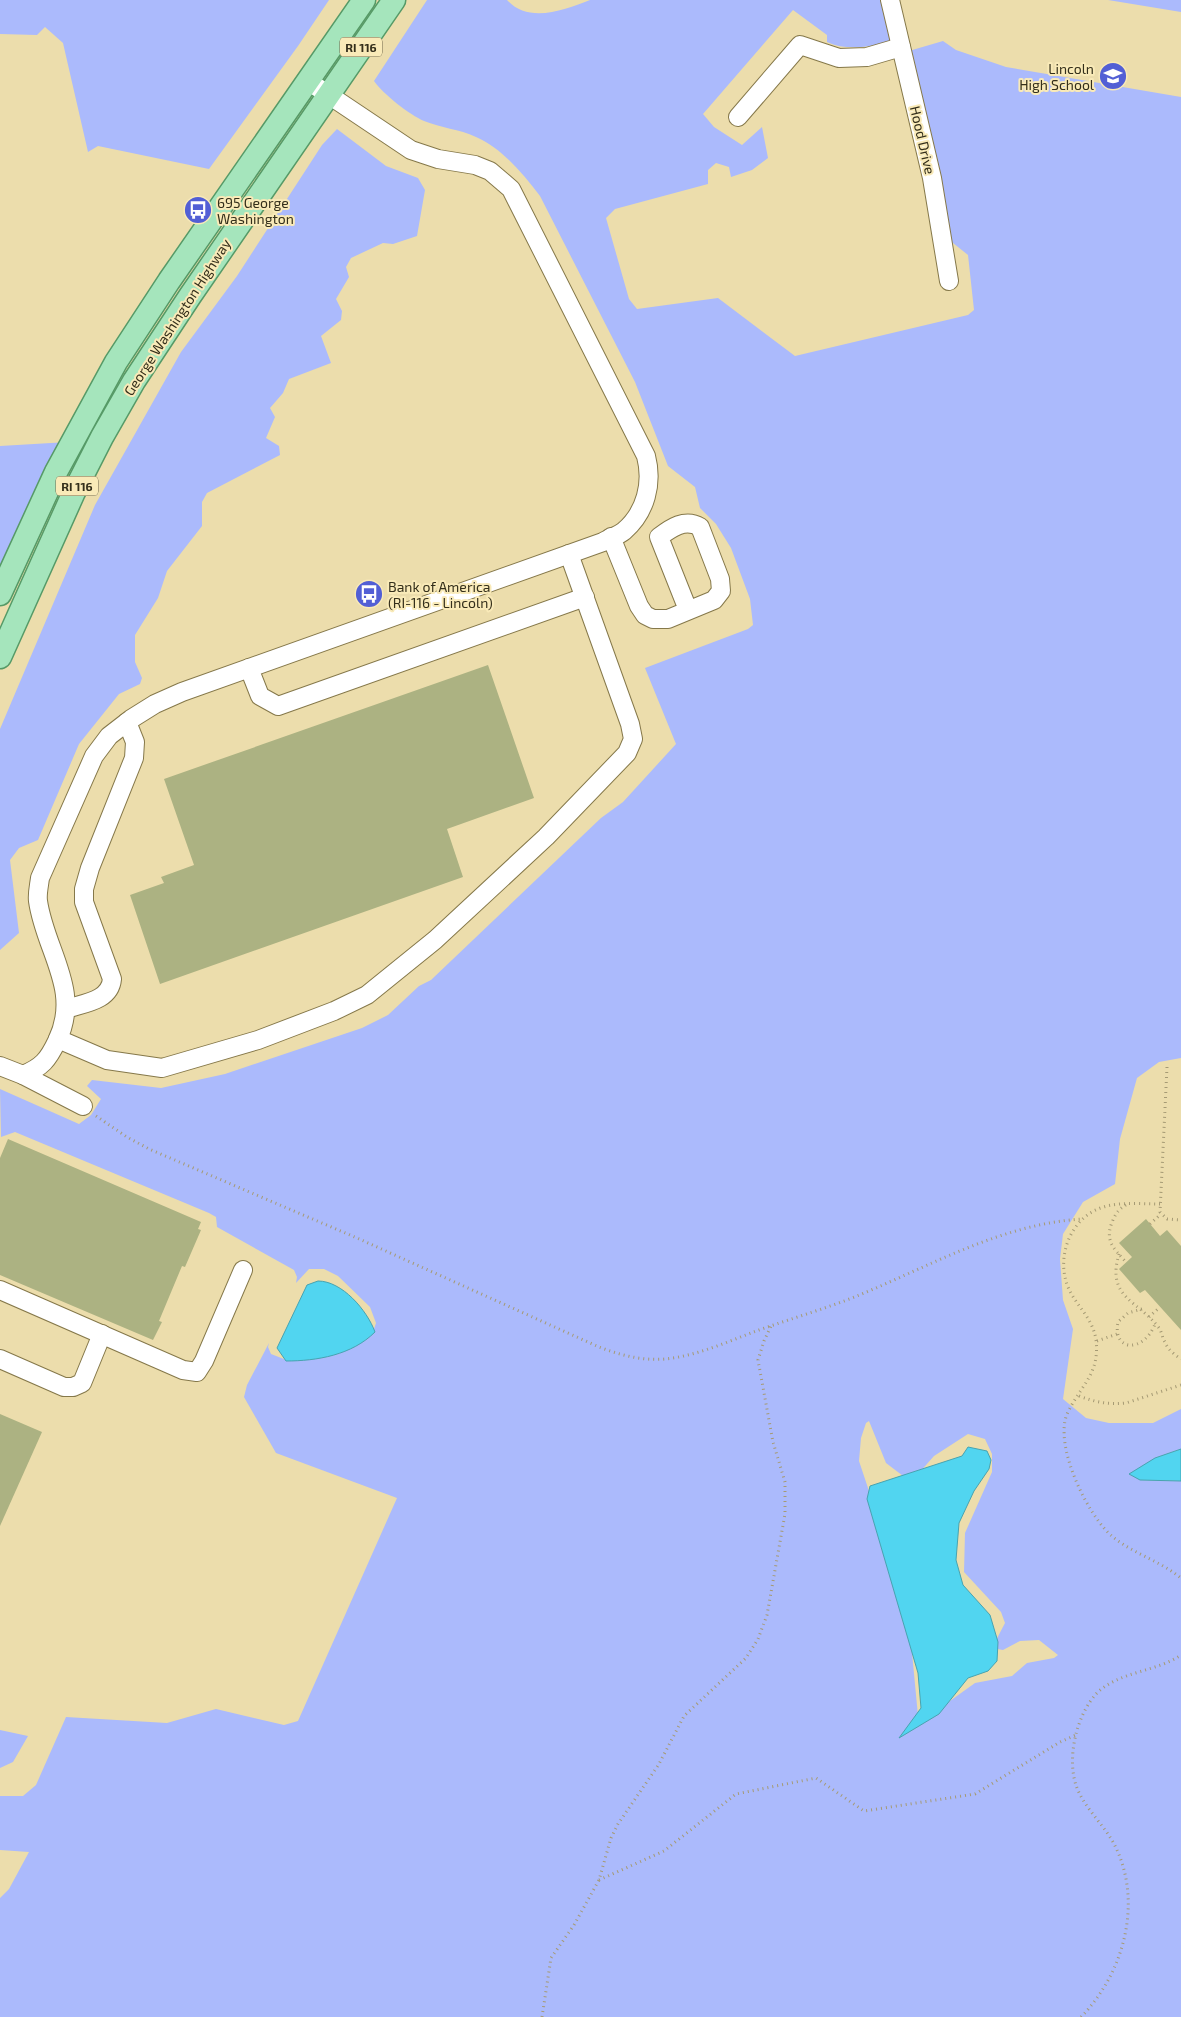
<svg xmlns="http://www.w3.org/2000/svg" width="1181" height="2017" viewBox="0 0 1181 2017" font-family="'Exo 2',sans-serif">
  <rect width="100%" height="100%" fill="#ecddac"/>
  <g fill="#abbafc" fill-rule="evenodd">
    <polygon points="0,0 329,0 298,46 209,169 98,146 88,152 63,43 45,27 37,35 0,34"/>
    <path d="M427,0h80c21,24 58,10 83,0h297l9,40c-21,6 -48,12 -69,2v-7l-34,-25 -90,104 11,13 28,18 20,-18 6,31 -16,12 -21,7 -2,-10 -13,-4 -8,7v14l-93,25 -9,9 23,81 8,10 81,-11 77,58 173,-41 6,-5 -6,-55 -30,-24 -36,-178 41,-12 13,9 50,17 175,30v961l-22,4 -22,16 -17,61 -5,45 -32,18 -20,32 -3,25 3,41 10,29 -10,70 23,19 23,5h44l28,-14v40l-26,9 -15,22 41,1v536h-1181v-119l9,-9 20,-37 -29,-2v-54h23l13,-11 30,-68 101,6 49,-14 68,16 14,-4 99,-223 -121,-45 -32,-56 3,-12 22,-42 -1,4 3,7 18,7 58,-15 27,-17 2,-6 -6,-16 -32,-31 -14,-7h-15l-13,14 1,-6 -3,-7 -77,-43 -1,-10 -7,-4 -194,-81 -14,5 -1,-48 79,35 12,-9 10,-16 -14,-13 5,-6 69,8 64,-14 137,-46 26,-13 31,-29 12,-6 170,-162 22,-16 53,-58 -31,-76 103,-39 5,-4 -3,-26 -19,-51 -15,-24 -16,-16 -5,-21 -27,-21 -33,-84 -95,-186c-18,-23 -37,-47 -64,-59 -17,-8 -35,-9 -52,-16 -14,-6 -41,-27 -50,-40zM869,1421l17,42 25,19 23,-26 34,-22 17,5 7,15v18l-27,61 -1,39 37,40 4,11 -13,25 11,2 17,-9 19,-1 19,15 -4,3 -27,5 -15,13 -37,7 -53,38 -4,-5 -7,-74 -39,-142 -13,-39 2,-23 5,-15z"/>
    <polygon points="1108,0 1181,0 1181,12"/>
    <polygon points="337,129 386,166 418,178 425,190 417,236 393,244 383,243 351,258 346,267 349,277 336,299 342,311 341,320 321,336 331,363 289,379 283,393 270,408 275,417 266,438 279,446 280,455 207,493 202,502 202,526 167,571 158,598 135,635 135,662 142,678 140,684 119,694 79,744 38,840 19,848 10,860 19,933 0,950 0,729 95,505 181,352 237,276 322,145"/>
    <polygon points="68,442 0,582 0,446"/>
    <polygon points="0,1730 28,1736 13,1762 0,1768"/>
  </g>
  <g fill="#51d5f0" stroke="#48a3b0">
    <path d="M318,1281c24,0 49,29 57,51 -23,23 -58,29 -89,29l-9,-13 30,-63z"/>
    <polygon points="968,1447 987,1451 991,1460 989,1469 974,1491 959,1523 956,1560 963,1585 990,1615 998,1642 997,1661 988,1671 968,1678 939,1714 899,1738 921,1708 918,1673 867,1499 870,1486 962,1456"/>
    <polygon points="1181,1449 1181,1481 1140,1480 1129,1474 1155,1458"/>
  </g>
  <g fill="#acb282">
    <polygon points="488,665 534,798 447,829 463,877 160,984 130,895 164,883 161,877 194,865 164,779"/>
    <polygon points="8,1139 201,1222 198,1229 201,1230 185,1267 182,1266 159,1321 162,1322 153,1340 0,1275 0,1158"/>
    <polygon points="1146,1219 1160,1236 1167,1230 1181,1246 1181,1330 1145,1290 1140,1293 1119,1269 1132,1257 1119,1243"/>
    <polygon points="0,1414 42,1432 0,1526"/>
  </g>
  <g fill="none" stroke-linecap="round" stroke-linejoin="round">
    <defs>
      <g id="minor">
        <polyline points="890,0 932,178 949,281"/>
        <polyline points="738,117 800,45 839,58 867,57 901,47"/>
        <path d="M611,537l28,69 6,9 8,4h15l46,-19 7,-9 -1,-12 -20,-52c-15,-9 -29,1 -41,10l29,73"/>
        <polyline points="249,668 260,696 278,706 585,597"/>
        <path d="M66,1009c18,-6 44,-8 46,-30l-28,-77v-13l6,-21 44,-110 1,-16 -8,-20"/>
        <polyline points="58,1039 107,1060 162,1068 258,1040 334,1011 367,995 435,940 546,837 627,753 633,739 630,724 569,554"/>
        <path d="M0,1066l23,9c19,-8 25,-15 34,-34 25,-51 -12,-90 -19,-140 -1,-7 1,-15 2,-23l54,-122 15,-20 22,-17 24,-15 27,-12 421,-150c6,-4 15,-6 21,-11 22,-19 29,-48 22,-75l-135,-267 -21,-18 -15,-6 -37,-6 -27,-9 -103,-69"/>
        <polyline points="23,1075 83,1106"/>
        <polyline points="0,1290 183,1370 197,1372 204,1361 243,1270"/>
        <polyline points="0,1359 64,1387 73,1387 82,1383 102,1334"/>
      </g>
      <g id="major">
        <polyline points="0,594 56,472 116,362 169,281 364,0"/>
        <polyline points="0,657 74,492 102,437 134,381 190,296 394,0"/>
      </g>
    </defs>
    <use href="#minor" stroke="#85784a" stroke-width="20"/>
    <use href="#major" stroke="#569a67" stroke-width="25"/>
    <g stroke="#a59a74" stroke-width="3" stroke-dasharray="1 4" stroke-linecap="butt">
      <polyline points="1167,1067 1160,1212 1167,1219 1181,1220"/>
      <path d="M96,1116l31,21 22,12 208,89 242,109c21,8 43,14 66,12 32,-3 64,-18 94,-29 31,-11 62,-20 93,-32 75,-30 148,-74 230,-79"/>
      <path d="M1160,1204c-17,0 -36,-2 -53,2 -35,8 -52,49 -39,81 8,19 25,31 28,53 4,34 -15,45 -28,72 -16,31 20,105 45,125 21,17 47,24 68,41"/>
      <path d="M1126,1205c-7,4 -10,8 -13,15 -9,20 0,28 13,42"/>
      <polyline points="1150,1224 1161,1214"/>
      <path d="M1119,1254c-13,44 19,46 40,74 3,4 3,10 6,14 3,8 10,13 16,17"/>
      <path d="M1142,1309l-14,4 -10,9c-6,30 26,31 37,2"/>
      <polyline points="1149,1317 1160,1307"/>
      <polyline points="1097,1341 1117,1334"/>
      <path d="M1079,1396c16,6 30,9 47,7l55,-18"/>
      <polyline points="599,1880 664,1851 736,1794 816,1778 864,1811 975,1794 1060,1742 1076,1735"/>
      <polyline points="542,2017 551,1958 574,1925 599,1880 611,1838 618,1824 659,1764 684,1716 746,1658 758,1639 767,1615 785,1514 785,1482 773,1442 758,1360 764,1341 771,1326"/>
      <path d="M1081,2017c44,-45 63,-118 32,-175 -11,-19 -28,-34 -36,-54 -11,-28 -1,-74 21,-96 23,-21 58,-20 83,-37"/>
    </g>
    <use href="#minor" stroke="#fff" stroke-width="18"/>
    <use href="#major" stroke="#a5e5bc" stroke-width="22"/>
  </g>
  <defs>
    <symbol id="school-disc" viewBox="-11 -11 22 22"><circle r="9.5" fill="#525fd5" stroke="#f9eab8"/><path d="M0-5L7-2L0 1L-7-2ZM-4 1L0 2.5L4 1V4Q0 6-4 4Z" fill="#fff"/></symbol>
    <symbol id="bus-disc" viewBox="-11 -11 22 22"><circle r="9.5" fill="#525fd5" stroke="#f9eab8"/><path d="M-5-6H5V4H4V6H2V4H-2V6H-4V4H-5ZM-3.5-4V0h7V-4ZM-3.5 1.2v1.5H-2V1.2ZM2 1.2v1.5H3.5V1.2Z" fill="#fff"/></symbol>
  </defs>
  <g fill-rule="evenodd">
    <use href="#school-disc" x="1097" y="60" width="32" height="32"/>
    <use href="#bus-disc" x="182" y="194" width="32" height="32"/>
    <use href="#bus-disc" x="353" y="578" width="32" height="32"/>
  </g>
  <g text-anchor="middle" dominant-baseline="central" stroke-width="4" stroke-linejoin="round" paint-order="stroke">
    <g fill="#f9eab8" stroke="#6f674a" stroke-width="1">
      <rect x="340" y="37.5" width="42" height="19" rx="4"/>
      <rect x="56" y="476.5" width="42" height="19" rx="4"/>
    </g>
    <g font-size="12" font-weight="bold" fill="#342f1b">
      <text x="361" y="47">RI 116</text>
      <text x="77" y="486">RI 116</text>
    </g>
    <g font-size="14" fill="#342f1b" stroke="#f9eab8" text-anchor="start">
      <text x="1094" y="68" text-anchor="end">Lincoln<tspan x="1094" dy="16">High School</tspan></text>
      <text x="217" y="202">695 George<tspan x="217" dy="16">Washington</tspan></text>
      <text x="388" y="586">Bank of America<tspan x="388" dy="16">(RI-116 - Lincoln)</tspan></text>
    </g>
    <g font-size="14" fill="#342f1b" stroke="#f9eab8">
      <text transform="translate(923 140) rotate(77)">Hood Drive</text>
      <text transform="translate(177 317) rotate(-57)">George Washington Highway</text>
    </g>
  </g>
</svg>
